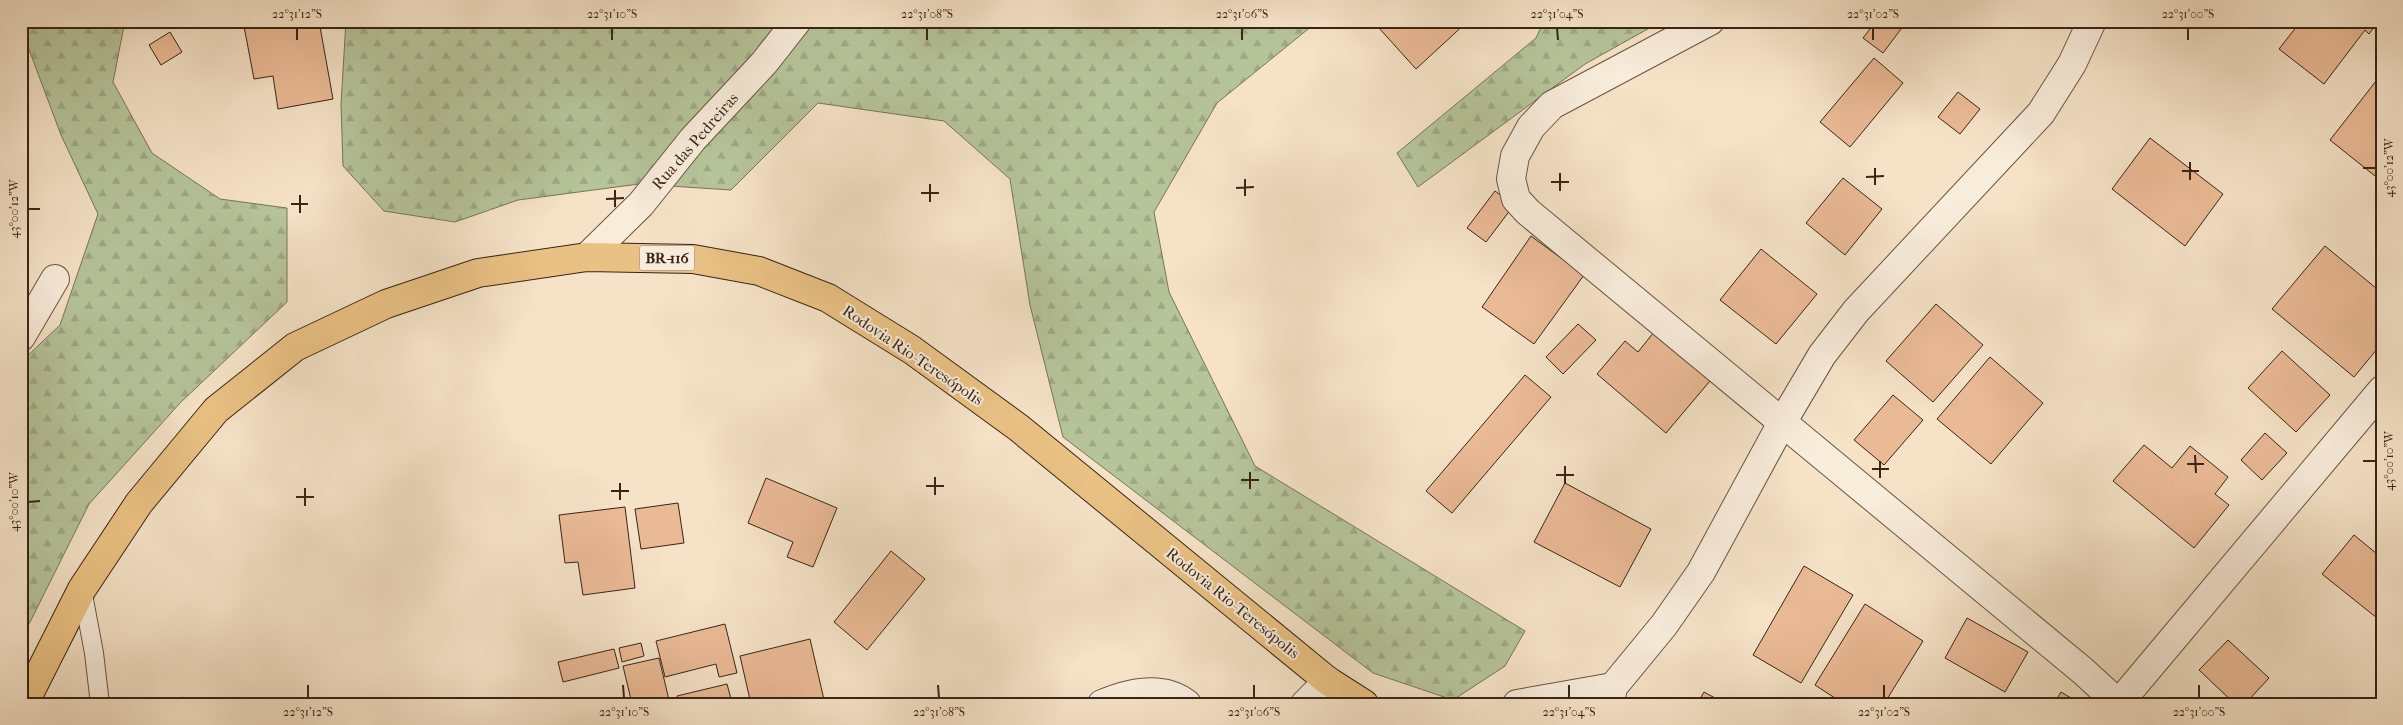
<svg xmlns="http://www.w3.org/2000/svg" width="2403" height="725" viewBox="0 0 2403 725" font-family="'IM FELL French Canon',serif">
  <defs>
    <pattern id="forest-firs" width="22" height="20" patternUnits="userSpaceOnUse" patternTransform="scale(1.25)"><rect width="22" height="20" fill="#b6c49a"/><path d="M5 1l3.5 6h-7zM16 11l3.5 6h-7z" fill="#9da884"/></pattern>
  </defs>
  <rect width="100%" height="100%" fill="#f5e2c7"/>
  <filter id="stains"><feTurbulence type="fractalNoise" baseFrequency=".004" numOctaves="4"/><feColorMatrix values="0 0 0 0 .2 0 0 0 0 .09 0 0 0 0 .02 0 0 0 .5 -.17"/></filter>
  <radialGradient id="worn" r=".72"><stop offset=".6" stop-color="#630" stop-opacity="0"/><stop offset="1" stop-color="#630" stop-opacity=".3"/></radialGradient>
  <g fill="url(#forest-firs)" stroke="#787458">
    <polygon points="21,21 125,21 113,82 152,153 220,199 287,208 287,302 180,403 89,504 21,640 21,362 60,325 98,214 61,135 21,28"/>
    <polygon points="346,21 1318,21 1217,103 1154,212 1169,292 1255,466 1525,631 1505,666 1453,700 1373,673 1063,437 1030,305 1010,179 944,121 818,103 731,190 639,184 518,200 455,222 384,211 343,166 341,104"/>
    <polygon points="1544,21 1662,21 1585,64 1418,187 1397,153 1536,38"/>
  </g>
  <g fill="#eaba96" stroke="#3a2415">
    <polygon points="243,21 319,21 333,99 278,109 273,76 254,79"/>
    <polygon points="1387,21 1468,21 1416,69 1379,28"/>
    <polygon points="1876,21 1899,21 1904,25 1883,53 1863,38"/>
    <polygon points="2301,21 2379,21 2369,34 2365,30 2324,84 2279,49"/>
    <polygon points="170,32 182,52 161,65 149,45"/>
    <polygon points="1874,58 1903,83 1850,147 1820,122"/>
    <polygon points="2380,76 2382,167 2375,176 2330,140"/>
    <polygon points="1958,92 1980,109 1960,134 1938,117"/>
    <polygon points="2150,138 2223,194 2185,246 2112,189"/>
    <polygon points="1843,178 1882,209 1845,255 1806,223"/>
    <polygon points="1495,191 1514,205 1486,242 1467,228"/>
    <polygon points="1531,236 1584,275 1534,344 1482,307"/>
    <polygon points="2325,246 2382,293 2382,343 2354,377 2272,309"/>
    <polygon points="1761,249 1817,294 1776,344 1720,300"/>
    <polygon points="1936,304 1983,345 1933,402 1886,361"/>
    <polygon points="1578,324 1596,340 1563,374 1546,357"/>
    <polygon points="1658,327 1715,375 1666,433 1597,374 1625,341 1638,352"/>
    <polygon points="2282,351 2330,395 2296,432 2248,388"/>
    <polygon points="1990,357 2043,403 1991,464 1937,419"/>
    <polygon points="1525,375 1551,397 1452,513 1426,491"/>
    <polygon points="1893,395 1923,420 1884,465 1854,440"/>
    <polygon points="2265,433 2287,453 2262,480 2241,460"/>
    <polygon points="2144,445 2172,468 2190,446 2228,477 2215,494 2229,505 2194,548 2113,481"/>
    <polygon points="766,478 837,508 813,567 787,557 793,542 748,523"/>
    <polygon points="1565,483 1651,529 1620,587 1534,542"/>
    <polygon points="678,503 684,543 641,549 635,509"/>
    <polygon points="625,507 635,588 583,595 578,562 565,563 559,515"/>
    <polygon points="2354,535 2382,558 2382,622 2322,574"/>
    <polygon points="891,551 925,579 867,650 834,622"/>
    <polygon points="1804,566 1853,595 1801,683 1753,655"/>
    <polygon points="1865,604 1923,641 1884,704 1844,704 1815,685"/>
    <polygon points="1967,618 2028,652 2005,692 1945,658"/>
    <polygon points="725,624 737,673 719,677 716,664 665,677 656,641"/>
    <polygon points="810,639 825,704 751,704 740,656"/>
    <polygon points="2228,640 2269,678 2245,704 2235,704 2199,670"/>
    <polygon points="641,643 644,656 622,662 619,648"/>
    <polygon points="614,649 619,668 563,682 558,662"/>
    <polygon points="659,658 670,704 632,704 623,666"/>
    <polygon points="727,684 731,699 710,704 679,704 677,696"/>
    <polygon points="1704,692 1726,704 1697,704"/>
    <polygon points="2061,692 2081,704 2054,704"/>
    <polygon points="182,697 198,704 180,704"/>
  </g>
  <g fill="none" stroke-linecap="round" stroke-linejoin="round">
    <defs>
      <polyline id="service" points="82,589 94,653 100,704"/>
      <g id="minor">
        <polyline points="1710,21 1552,105 1531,127 1515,156 1511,179 1516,199 1528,212 2083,671 2119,704"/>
        <polyline points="587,257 641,204 693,139 764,63 797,21"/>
        <polyline points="21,337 55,279"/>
        <polyline points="2119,703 2382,390"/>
        <path d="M1102,704c26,-11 60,-20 85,0"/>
        <polyline points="1305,704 1328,681"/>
        <polyline points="1517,704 1613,687"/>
        <polyline points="1610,704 1613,687 1664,625 1701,572 1783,421 1822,355 1856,311 2041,113 2072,64 2092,21"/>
      </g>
      <polyline id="trunk" points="24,704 82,589 139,503 216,410 295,347 386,304 478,273 587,257 693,259 759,271 828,298 912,350 1019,428 1328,681 1364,704"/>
    </defs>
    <use href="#service" stroke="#695442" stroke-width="20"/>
    <use href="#minor" stroke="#695442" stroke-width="30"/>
    <use href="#trunk" stroke="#3a2415" stroke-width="30"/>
    <use href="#service" stroke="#f8ecdb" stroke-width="18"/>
    <use href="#minor" stroke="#f8ecdb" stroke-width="28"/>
    <use href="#trunk" stroke="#eac184" stroke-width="28"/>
  </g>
  <path fill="none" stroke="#3a2415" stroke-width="2" d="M297,28v12M612,28v12M927,28v12M1242,28v12M1557,28l1,12M1873,28v12M2188,28v12M2190,162v18M1875,168v17M2363,168h13M2182,171h17M1560,173v18M1866,177l18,-1M1245,179v17M1551,182h18M930,184v18M1236,188l18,-1M615,190v17M921,193h18M300,195v18M606,199l18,-1M291,204h17M28,209h12M2195,455l1,18M1880,461v17M2363,461h13M2187,464h17M1565,466v18M1872,469h17M1250,472v17M1556,475h18M935,477v18M1241,480h18M620,483v17M926,486h18M305,488v18M611,491h18M296,497h18M28,502l12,-1M308,685v13M623,685l1,13M938,685l1,13M1254,685v13M1569,685v13M1884,685v13M2199,685v13"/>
  <g text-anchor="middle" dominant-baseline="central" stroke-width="4" stroke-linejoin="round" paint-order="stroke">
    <rect fill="#f8ecdb" stroke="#736050" stroke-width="1" x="639.5" y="245.5" width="55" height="25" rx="4"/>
    <g font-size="15" font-weight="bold" fill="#3a2415">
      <text x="667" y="258">BR-116</text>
    </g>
    <g font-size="16" fill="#3a2415" stroke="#f8ecdb">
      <text transform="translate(695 141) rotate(-49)">Rua das Pedreiras</text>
      <text transform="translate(913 355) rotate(34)">Rodovia Rio-Teresópolis</text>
      <text transform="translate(1233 603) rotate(39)">Rodovia Rio-Teresópolis</text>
    </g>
  </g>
  <rect width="2403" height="725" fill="none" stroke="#f5e2c7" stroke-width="55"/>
  <rect x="28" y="28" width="2348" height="670" fill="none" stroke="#3a2415" stroke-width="2"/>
  <g font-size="12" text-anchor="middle" fill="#3a2415">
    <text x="297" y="18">22°31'12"S</text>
    <text x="612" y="18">22°31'10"S</text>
    <text x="927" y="18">22°31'08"S</text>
    <text x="1242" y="18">22°31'06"S</text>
    <text x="1557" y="18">22°31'04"S</text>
    <text x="1873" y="18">22°31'02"S</text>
    <text x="2188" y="18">22°31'00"S</text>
    <text transform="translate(2389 168) rotate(-90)" y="4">43°00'12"W</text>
    <text transform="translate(14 209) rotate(-90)" y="4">43°00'12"W</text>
    <text transform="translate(2389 461) rotate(-90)" y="4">43°00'10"W</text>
    <text transform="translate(14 502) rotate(-90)" y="4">43°00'10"W</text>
    <text x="308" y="716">22°31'12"S</text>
    <text x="624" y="716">22°31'10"S</text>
    <text x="939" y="716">22°31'08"S</text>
    <text x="1254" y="716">22°31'06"S</text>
    <text x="1569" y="716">22°31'04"S</text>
    <text x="1884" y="716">22°31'02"S</text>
    <text x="2199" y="716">22°31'00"S</text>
  </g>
  <rect width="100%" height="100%" filter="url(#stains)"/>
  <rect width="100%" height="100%" fill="url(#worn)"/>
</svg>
